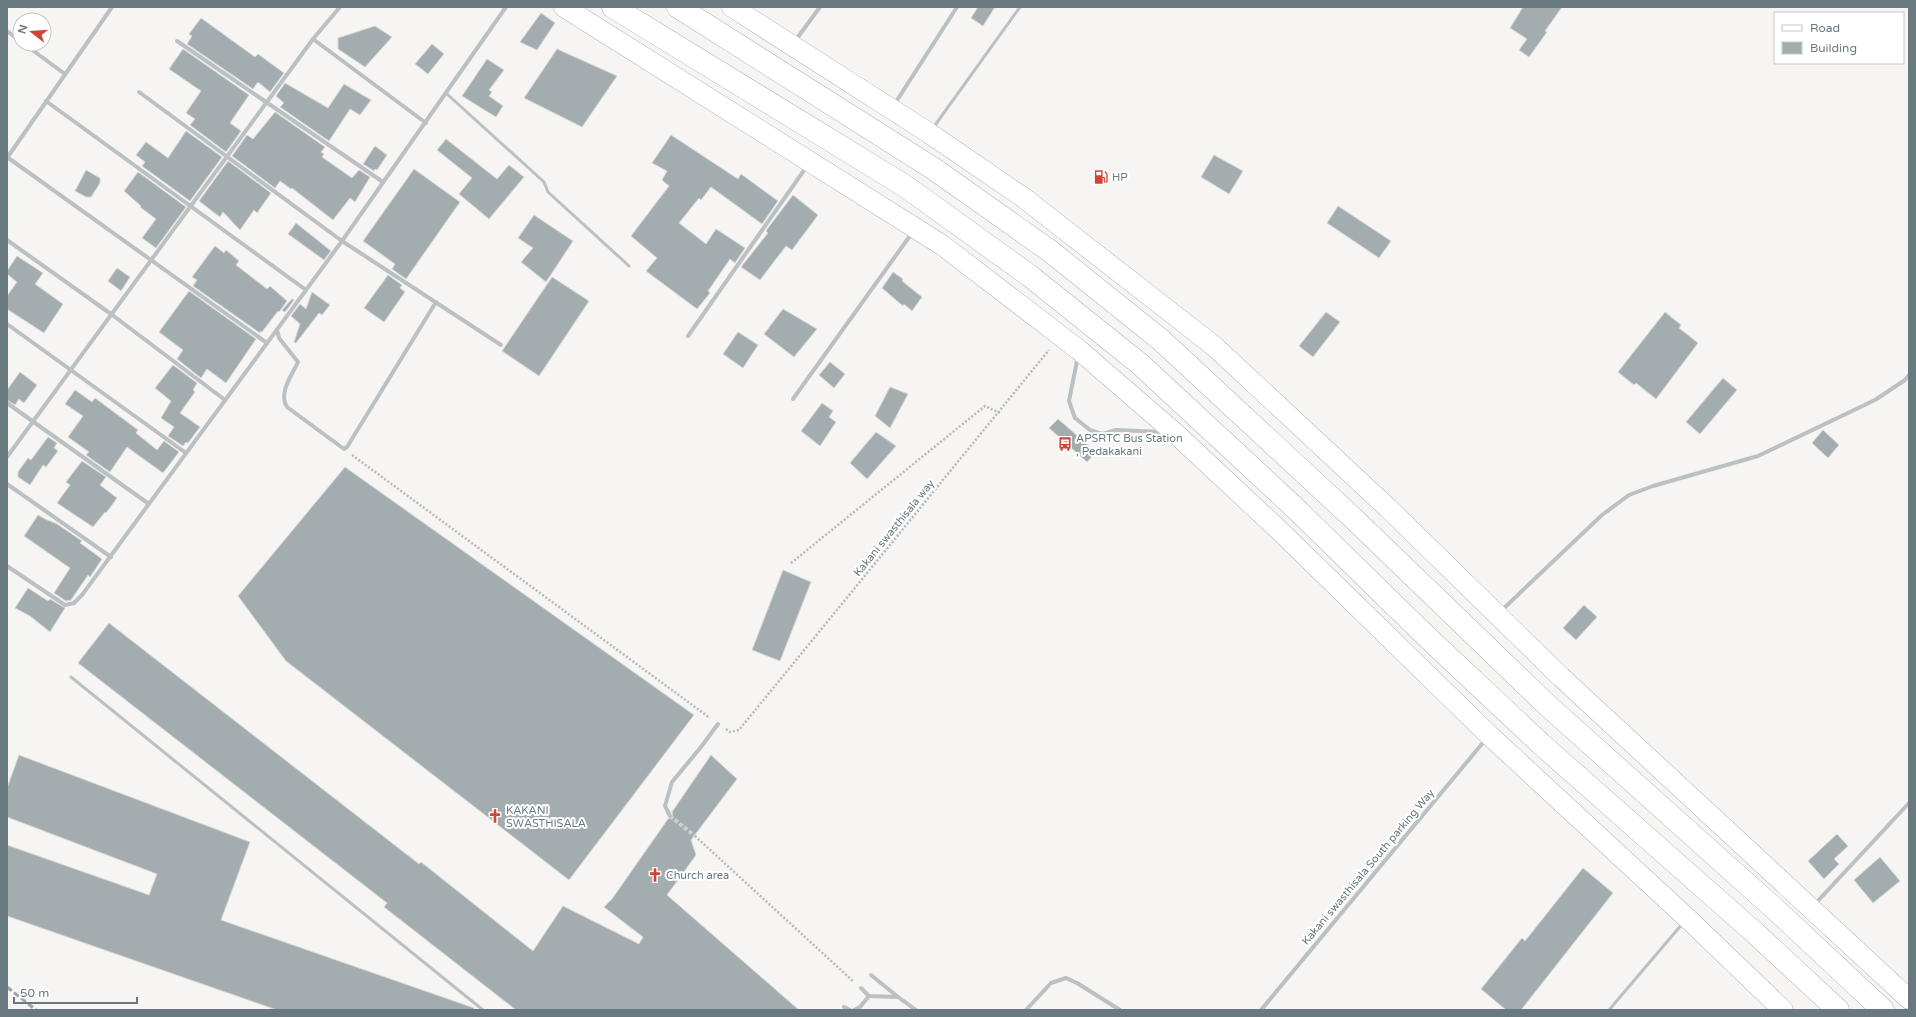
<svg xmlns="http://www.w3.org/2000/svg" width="1916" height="1017" viewBox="0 0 1916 1017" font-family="'Varela Round',sans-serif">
  <rect width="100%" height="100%" fill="#f6f5f3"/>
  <g fill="#a3acaf" stroke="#d7d7d5">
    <polygon points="978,7 995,7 983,26 971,18"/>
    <polygon points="1523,7 1562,7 1545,31 1547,32 1529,57 1519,50 1527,39 1510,28"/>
    <polygon points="541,13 555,23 537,50 520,42"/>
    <polygon points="201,18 255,57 258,54 284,73 270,92 258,82 253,89 187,44 192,36 189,34"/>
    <polygon points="375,26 392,37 365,67 338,49 338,38"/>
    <polygon points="432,44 444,54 428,74 415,64"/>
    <polygon points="183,49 249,95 230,123 241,131 226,152 190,125 195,119 186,113 201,91 169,69"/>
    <polygon points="557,49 617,76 582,127 524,98"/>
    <polygon points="487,59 504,70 489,90 492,92 489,96 503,106 496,117 462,96"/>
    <polygon points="285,83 328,108 344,84 371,100 360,115 350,109 329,141 280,107 284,103 276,96"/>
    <polygon points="275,112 325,147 321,152 324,154 322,157 352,178 359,170 370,177 355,202 350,198 333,220 292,188 291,189 280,181 275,188 232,156 247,135 253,139"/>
    <polygon points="186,131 222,157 190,201 142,166 145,162 136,155 146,142 168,158"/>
    <polygon points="671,135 738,179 741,174 778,201 762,224 711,187 701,200 699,198 679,223 706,244 716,229 745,248 735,263 730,259 708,291 710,293 697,309 646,271 657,258 631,236 669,186 662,180 667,171 652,163"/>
    <polygon points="446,139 497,179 509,165 524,177 489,219 459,194 472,178 437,150"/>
    <polygon points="375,146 387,155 377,170 375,169 374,171 363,164"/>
    <polygon points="1214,155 1243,171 1229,194 1201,177"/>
    <polygon points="228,161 271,193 257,213 254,210 240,230 223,212 220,217 199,201"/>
    <polygon points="414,169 460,202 406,279 392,269 395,264 363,241"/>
    <polygon points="86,170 100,178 100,183 91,197 86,197 75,191"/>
    <polygon points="138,172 186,207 156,248 142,238 156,219 140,207 141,206 124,191"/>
    <polygon points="793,195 818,215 792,250 786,246 760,280 741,267 768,233 766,231 768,228"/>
    <polygon points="1338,206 1391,241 1379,258 1327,223"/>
    <polygon points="534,215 573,241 546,282 521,262 533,248 518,238"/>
    <polygon points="296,223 331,251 324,260 288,234"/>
    <polygon points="215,246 224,253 226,250 239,261 236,265 267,289 270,286 287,301 279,312 278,311 262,332 261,331 260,333 193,286 197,280 192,277"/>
    <polygon points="17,256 43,273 35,284 63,304 44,333 7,309 7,296 17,282 7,274 7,271"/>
    <polygon points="117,268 130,277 121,291 108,281"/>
    <polygon points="893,272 903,279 902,281 922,297 912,311 904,304 903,306 882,288"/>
    <polygon points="388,275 402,285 400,288 405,292 384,322 364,308"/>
    <polygon points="552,277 589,301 539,376 502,351"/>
    <polygon points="189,291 256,339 226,383 207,369 201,378 177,359 183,350 159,332"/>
    <polygon points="312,292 330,305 322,315 319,313 296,343 294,342 300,324 291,316 300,304 306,309"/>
    <polygon points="292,299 294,300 285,312 282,310"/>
    <polygon points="783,309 817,329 794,357 764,334"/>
    <polygon points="1326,312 1340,322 1313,357 1299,346"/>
    <polygon points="1665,312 1681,325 1679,328 1698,343 1656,399 1636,383 1634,385 1618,372"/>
    <polygon points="738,332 758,345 743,368 723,354"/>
    <polygon points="830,362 845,374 834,388 819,375"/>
    <polygon points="173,365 197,383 193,390 195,392 180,413 200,427 188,443 186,442 183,446 168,436 174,427 161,418 171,401 155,388"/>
    <polygon points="20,372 37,385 24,403 19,399 15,405 7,400 7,390"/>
    <polygon points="1723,378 1737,390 1700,434 1686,422"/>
    <polygon points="890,387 908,394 890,428 875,416"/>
    <polygon points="75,390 92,402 95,398 138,430 136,433 157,450 164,441 179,452 163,473 127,447 110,472 86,455 89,452 68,437 83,416 65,404"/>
    <polygon points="822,403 833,411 829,417 836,422 820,446 801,431"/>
    <polygon points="1058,419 1096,452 1087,462 1049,428"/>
    <polygon points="1823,430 1839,445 1828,458 1812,443"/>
    <polygon points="876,432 896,446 867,479 850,463"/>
    <polygon points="48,437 57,443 54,448 58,451 46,467 43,465 30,485 18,477 18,472 28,458 31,460"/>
    <polygon points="82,461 106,477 100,485 117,498 106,513 105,512 93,527 57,503 70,485 66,482"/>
    <polygon points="345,467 694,715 569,880 286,661 238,596"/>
    <polygon points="38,515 45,519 57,524 82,541 80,543 102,559 90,577 88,575 71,600 66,601 54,593 70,568 24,536"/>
    <polygon points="783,570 811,582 780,661 752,650"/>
    <polygon points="28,588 48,601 50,599 65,608 50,632 30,616 15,608"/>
    <polygon points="1584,605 1597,617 1576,640 1563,628"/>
    <polygon points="109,623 419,864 421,862 533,951 563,906 639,944 643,937 604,907 612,899 668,819 673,818 672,812 711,755 737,779 691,840 696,855 667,895 799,1010 516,1010 384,907 387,903 78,663"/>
    <polygon points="19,755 250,842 221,920 474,1008 473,1010 277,1010 7,916 7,845 149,895 157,874 7,817 7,788"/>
    <polygon points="1837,834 1848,846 1834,859 1839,864 1824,879 1808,861"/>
    <polygon points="1880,857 1900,881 1873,903 1854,880"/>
    <polygon points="1583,868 1613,893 1521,1010 1506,1010 1481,989 1522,938 1525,941"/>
  </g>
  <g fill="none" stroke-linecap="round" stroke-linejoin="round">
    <polyline stroke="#cbd0d0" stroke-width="4" stroke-dasharray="4 2" stroke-linecap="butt" points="670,816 695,836"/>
    <defs>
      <g id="secondary">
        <polyline points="564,7 942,245 1079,350 1175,433 1282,533 1489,735 1687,918 1783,1010"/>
        <polyline points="732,7 929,133 1024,198 1214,346 1388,508 1561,677 1909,999"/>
      </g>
      <g id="trunk">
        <polyline points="613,7 905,186 1030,276 1140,364 1293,506 1426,636 1541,744 1755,933 1838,1010"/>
        <polyline points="678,7 934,169 1050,251 1161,340 1354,519 1546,704 1776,910 1883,1010"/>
      </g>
    </defs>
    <use href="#secondary" stroke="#adb4b7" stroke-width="21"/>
    <use href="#trunk" stroke="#b1b5b7" stroke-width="23"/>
    <g stroke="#b5b9ba" stroke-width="2.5" stroke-dasharray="2 2" stroke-linecap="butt">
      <polyline points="352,455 710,718"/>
      <polyline points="791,563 985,406 1000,413"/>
      <polyline points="726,729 730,732 739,730 1049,350"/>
      <polyline points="695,836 854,982"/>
    </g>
    <g stroke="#bbc0c2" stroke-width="3">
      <polyline points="447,94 544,182 548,192 629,266"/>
      <polyline points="933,128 1020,7"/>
      <polyline points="71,677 483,1010"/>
      <polyline points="1609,1010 1683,923"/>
    </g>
    <g stroke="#bbc0c2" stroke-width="4">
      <polyline points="7,31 20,41"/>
      <polyline points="313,39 426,123"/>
      <polyline points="177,41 383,182"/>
      <polyline points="795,41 820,7"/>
      <polyline points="24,44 65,74"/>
      <polyline points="139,92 342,241 501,345"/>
      <polyline points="46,101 306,290"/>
      <polyline points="894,105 957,7"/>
      <polyline points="7,157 267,343"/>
      <polyline points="7,158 112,7"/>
      <polyline points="7,240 111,314 225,400"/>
      <polyline points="7,324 186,453"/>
      <path d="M277,330l2,8 19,24c-6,13 -20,31 -11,45l57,42 3,-2 89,-145"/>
      <polyline points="688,336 807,166"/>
      <polyline points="1078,356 1069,401 1075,418 1090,430 1102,434 1116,430 1163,432"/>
      <polyline points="793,399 912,233"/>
      <polyline points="7,403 149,504"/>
      <polyline points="7,457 313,39 340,7"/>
      <polyline points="7,484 111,557"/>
      <polyline points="7,566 65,605 74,603 82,595 342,241 506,7"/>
      <polyline points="1502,610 1602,515 1629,495 1653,486 1758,456 1875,400 1905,380 1909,375"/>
      <polyline points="670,816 665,806 672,782 701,747 718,724"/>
      <polyline points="1815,904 1909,803"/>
      <polyline points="871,975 898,997"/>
      <polyline points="861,988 869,996 898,997 916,1010"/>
      <polyline points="844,1007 850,1010"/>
      <polyline points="854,1010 860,1007 869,996"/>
      <polyline points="1026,1010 1051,983 1066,978 1077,983 1120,1010"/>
      <polyline points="1261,1010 1486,739"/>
    </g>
    <use href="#secondary" stroke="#fff" stroke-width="20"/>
    <use href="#trunk" stroke="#fff" stroke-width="22"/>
    <polyline stroke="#9da5a8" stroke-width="3" stroke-dasharray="6 3" stroke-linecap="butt" points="7,987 36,1010"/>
  </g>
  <defs>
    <symbol id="fuel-bare" viewBox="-9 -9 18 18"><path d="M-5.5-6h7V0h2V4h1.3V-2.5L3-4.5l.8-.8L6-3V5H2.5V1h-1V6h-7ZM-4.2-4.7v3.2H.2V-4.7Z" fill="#cf4439" stroke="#fff" stroke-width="2.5" paint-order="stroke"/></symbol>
    <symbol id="bus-bare" viewBox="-9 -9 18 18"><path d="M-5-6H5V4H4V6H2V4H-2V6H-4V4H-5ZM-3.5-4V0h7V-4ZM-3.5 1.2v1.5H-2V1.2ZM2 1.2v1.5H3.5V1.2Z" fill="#cf4439" stroke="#fff" stroke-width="2.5" paint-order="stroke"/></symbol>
    <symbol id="church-bare" viewBox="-9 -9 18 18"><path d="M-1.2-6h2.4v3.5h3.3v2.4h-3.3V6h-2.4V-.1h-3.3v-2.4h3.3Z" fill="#cf4439" stroke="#fff" stroke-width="2.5" paint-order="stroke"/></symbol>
  </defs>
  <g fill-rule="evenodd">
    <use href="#fuel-bare" x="1091" y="167" width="20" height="20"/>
    <use href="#bus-bare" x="1055" y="434" width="20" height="20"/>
    <use href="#church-bare" x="485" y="806" width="20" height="20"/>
    <use href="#church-bare" x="645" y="865" width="20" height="20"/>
  </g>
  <g text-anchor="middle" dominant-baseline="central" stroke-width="4" stroke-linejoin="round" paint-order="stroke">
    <g font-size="11" fill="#687980" stroke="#fff" text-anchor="start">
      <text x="1112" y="177">HP</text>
      <text x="1076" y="438">APSRTC Bus Station<tspan x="1076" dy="13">, Pedakakani</tspan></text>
      <text x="506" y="810">KAKANI<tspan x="506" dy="13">SWASTHISALA</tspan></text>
      <text x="666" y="875">Church area</text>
    </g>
    <g font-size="11" fill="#687980" stroke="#fff">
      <text transform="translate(894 528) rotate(-51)">Kakani swasthisala way</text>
      <text transform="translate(1368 867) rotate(-50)">Kakani swasthisala South parking Way</text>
    </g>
  </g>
  <rect width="1916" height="1017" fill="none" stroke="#687980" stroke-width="16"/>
  <rect x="1774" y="12" width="130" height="52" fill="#ffffff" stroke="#c3c9cc"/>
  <rect x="1782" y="25" width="20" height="6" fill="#ffffff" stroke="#c3c9cc"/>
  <text x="1810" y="32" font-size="12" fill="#687980">Road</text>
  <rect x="1782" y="42" width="20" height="12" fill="#a3acaf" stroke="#c3c9cc"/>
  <text x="1810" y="52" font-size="12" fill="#687980">Building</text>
  <g transform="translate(32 32) rotate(287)"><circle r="19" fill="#ffffff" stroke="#c3c9cc"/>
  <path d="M0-3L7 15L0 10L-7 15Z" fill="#cf4439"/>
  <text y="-6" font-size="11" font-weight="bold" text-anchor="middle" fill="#687980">N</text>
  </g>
  <path d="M14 997v6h123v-6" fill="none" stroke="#687980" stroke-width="2"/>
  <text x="20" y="997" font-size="12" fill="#687980" stroke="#ffffff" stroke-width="3" paint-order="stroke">50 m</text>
</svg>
